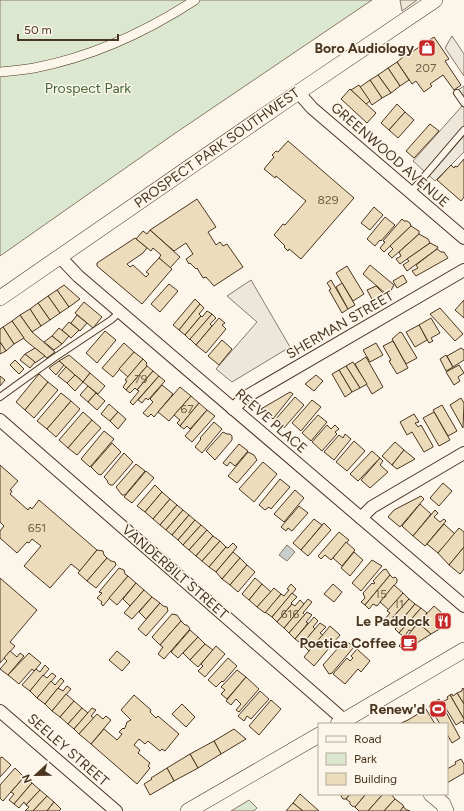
<svg xmlns="http://www.w3.org/2000/svg" width="464" height="811" viewBox="0 0 464 811" font-family="Figtree,sans-serif">
  <rect width="100%" height="100%" fill="#fbf6e9"/>
  <g fill="#dce7d0" stroke="#887966">
    <polygon points="0,0 372,0 174,134 0,256"/>
    <polygon points="249,800 257,808 254,811 231,811"/>
  </g>
  <g fill="#ede7d9" stroke="#887966">
    <polygon points="400,0 417,0 402,11"/>
    <polygon points="452,36 464,54 464,76 445,48"/>
    <polygon points="464,86 464,152 435,181 413,161 463,105 455,92"/>
    <polygon points="251,280 290,347 232,382 216,369 257,322 227,296"/>
  </g>
  <polygon fill="#c9cecd" stroke="#887966" points="287,545 295,552 287,561 279,555"/>
  <g fill="#ecdcbc" stroke="#4a3520">
    <polygon points="434,37 449,59 445,61 461,85 454,90 443,75 430,84 432,86 424,92 416,81 412,84 397,62 408,53 409,54"/>
    <polygon points="397,62 409,80 400,86 388,68"/>
    <polygon points="388,68 400,86 391,93 378,75"/>
    <polygon points="378,75 391,93 382,98 370,80"/>
    <polygon points="370,80 382,98 372,105 360,87"/>
    <polygon points="359,85 370,101 366,104 351,90"/>
    <polygon points="350,89 376,113 367,123 341,99"/>
    <polygon points="397,104 405,112 389,130 381,123"/>
    <polygon points="405,112 414,120 398,138 389,130"/>
    <polygon points="430,124 439,131 414,158 406,151"/>
    <polygon points="288,141 354,198 301,259 289,249 288,251 284,247 285,246 274,235 283,224 285,225 306,201 276,176 275,178 264,169 274,157 272,155 276,151 278,152"/>
    <polygon points="464,159 464,197 461,201 437,180 451,165 454,168 455,166 457,167"/>
    <polygon points="197,199 216,227 208,232 216,245 220,242 223,246 227,244 243,267 214,286 206,277 203,278 197,268 196,269 190,263 189,264 186,259 193,254 186,243 174,251 150,230"/>
    <polygon points="374,207 383,215 370,230 361,223"/>
    <polygon points="385,217 395,225 381,241 380,240 375,246 367,239"/>
    <polygon points="402,219 404,221 407,221 410,223 411,226 384,252 380,248 385,242 383,241"/>
    <polygon points="411,226 419,231 419,234 392,258 388,254 393,249 390,246"/>
    <polygon points="150,230 180,257 170,268 159,258 161,255 153,248 151,251 136,239 143,231 147,234"/>
    <polygon points="419,234 428,239 430,243 400,264 396,259 401,256 399,252"/>
    <polygon points="135,238 147,248 143,253 127,264 130,267 133,265 146,277 149,274 146,272 159,258 172,269 142,304 97,266 97,263"/>
    <polygon points="430,243 438,247 437,249 407,271 403,265 409,261 407,259"/>
    <polygon points="437,249 441,252 444,252 448,258 416,276 412,271 418,268 416,265"/>
    <polygon points="370,265 394,285 389,294 385,293 363,274"/>
    <polygon points="347,266 364,294 353,301 336,273"/>
    <polygon points="403,275 407,282 397,288 393,281"/>
    <polygon points="331,280 348,309 342,313 329,290 331,289 327,283"/>
    <polygon points="342,283 355,305 348,309 336,287"/>
    <polygon points="169,284 178,291 160,312 151,304"/>
    <polygon points="64,285 80,299 69,307 57,290"/>
    <polygon points="376,286 385,295 373,301 367,290"/>
    <polygon points="57,290 69,307 60,313 48,296"/>
    <polygon points="48,296 60,313 50,320 38,303"/>
    <polygon points="195,299 200,304 179,330 173,325"/>
    <polygon points="464,300 464,318 455,310"/>
    <polygon points="84,302 102,317 93,328 75,313"/>
    <polygon points="38,303 50,320 41,326 30,309"/>
    <polygon points="200,304 204,308 199,314 201,316 185,335 179,330"/>
    <polygon points="440,308 463,334 455,341 430,314"/>
    <polygon points="30,309 41,326 32,332 20,315"/>
    <polygon points="207,311 212,314 190,340 185,335 201,316 202,317"/>
    <polygon points="212,314 216,318 210,324 212,326 196,345 190,339"/>
    <polygon points="20,315 32,332 55,352 47,358 25,340 12,321"/>
    <polygon points="77,315 87,323 80,331 71,323"/>
    <polygon points="219,318 225,323 222,325 226,329 206,353 196,345"/>
    <polygon points="431,318 440,333 431,338 433,341 429,343 419,325"/>
    <polygon points="12,321 24,338 14,344 3,327"/>
    <polygon points="69,322 79,330 71,338 62,330"/>
    <polygon points="419,325 427,340 415,347 406,332"/>
    <polygon points="3,327 14,344 6,351 0,342 0,329"/>
    <polygon points="59,328 69,336 62,344 52,336"/>
    <polygon points="105,331 116,340 97,363 86,353"/>
    <polygon points="400,332 402,333 417,358 406,364 392,339"/>
    <polygon points="52,336 62,344 54,350 44,342"/>
    <polygon points="222,340 232,349 219,365 208,356"/>
    <polygon points="393,341 408,368 397,374 389,361 391,360 383,346"/>
    <polygon points="0,342 6,351 0,354"/>
    <polygon points="124,343 134,352 113,377 102,368"/>
    <polygon points="376,343 383,355 370,362 363,350"/>
    <polygon points="35,348 45,356 35,363 25,354"/>
    <polygon points="461,348 464,350 464,360 453,367 447,356"/>
    <polygon points="134,352 143,359 128,377 119,369"/>
    <polygon points="25,354 35,362 30,368 20,360"/>
    <polygon points="69,355 90,373 83,382 59,361"/>
    <polygon points="446,355 453,367 446,371 440,359"/>
    <polygon points="366,357 383,387 372,394 355,364"/>
    <polygon points="143,359 147,363 146,364 147,366 126,390 123,387 127,381 125,380"/>
    <polygon points="15,360 24,369 19,374 10,365"/>
    <polygon points="59,361 64,365 56,375 49,368"/>
    <polygon points="353,362 367,384 360,388 346,366"/>
    <polygon points="459,365 464,373 458,377 460,381 454,385 446,372"/>
    <polygon points="147,366 153,371 137,390 135,388 130,393 126,390"/>
    <polygon points="346,366 360,388 352,392 339,370"/>
    <polygon points="66,367 75,375 67,383 58,376"/>
    <polygon points="339,370 352,392 345,397 332,374"/>
    <polygon points="153,371 159,376 133,405 130,402 139,391 137,390"/>
    <polygon points="90,373 105,386 98,394 83,382"/>
    <polygon points="39,374 48,382 25,410 16,402"/>
    <polygon points="75,375 83,382 75,391 67,383"/>
    <polygon points="316,375 323,381 314,391 305,384"/>
    <polygon points="0,376 5,380 0,386"/>
    <polygon points="159,376 165,381 148,400 146,398 142,403 138,400"/>
    <polygon points="48,382 58,390 34,418 25,410"/>
    <polygon points="162,385 173,394 154,417 151,414 148,417 143,413 153,402 150,399"/>
    <polygon points="88,386 96,393 88,402 80,395"/>
    <polygon points="180,387 191,396 169,421 158,412"/>
    <polygon points="290,392 293,394 273,419 261,409"/>
    <polygon points="61,393 71,401 47,429 37,421"/>
    <polygon points="96,393 105,401 97,410 88,402"/>
    <polygon points="191,396 199,403 180,426 177,423 180,420 174,415"/>
    <polygon points="295,397 304,405 284,428 275,420"/>
    <polygon points="461,398 464,403 463,428 450,405"/>
    <polygon points="312,400 321,407 301,431 292,423"/>
    <polygon points="71,401 80,409 56,437 47,429"/>
    <polygon points="199,403 207,410 190,429 187,426 184,429 180,426"/>
    <polygon points="109,404 118,412 110,421 101,414"/>
    <polygon points="442,405 457,431 448,436 433,410"/>
    <polygon points="207,410 215,416 192,442 185,436"/>
    <polygon points="83,412 92,420 68,448 59,440"/>
    <polygon points="118,412 126,419 118,429 110,421"/>
    <polygon points="434,412 450,440 439,446 423,418"/>
    <polygon points="414,414 419,422 415,423 418,427 421,425 433,446 433,447 424,452 412,432 407,435 400,422"/>
    <polygon points="318,415 327,422 311,441 302,433"/>
    <polygon points="92,420 101,428 77,455 68,448"/>
    <polygon points="214,422 222,429 202,453 195,447 201,439 200,438"/>
    <polygon points="327,425 331,429 335,425 339,429 335,432 337,434 322,451 312,442"/>
    <polygon points="104,431 114,439 90,467 81,459"/>
    <polygon points="223,432 227,434 230,434 232,436 232,440 215,460 206,451"/>
    <polygon points="345,434 351,439 334,460 324,452 339,435 343,438"/>
    <polygon points="354,441 365,451 347,471 336,462"/>
    <polygon points="395,442 404,450 392,465 382,456"/>
    <polygon points="112,443 121,452 101,475 98,474 91,467"/>
    <polygon points="239,444 248,451 235,466 230,462 227,466 223,463"/>
    <polygon points="404,450 415,459 397,469 392,465"/>
    <polygon points="372,451 380,458 358,481 350,474"/>
    <polygon points="248,452 254,455 257,460 237,483 228,476"/>
    <polygon points="124,453 133,462 113,485 110,485 108,483 107,480 104,477"/>
    <polygon points="380,458 383,461 380,465 388,472 370,488 361,480"/>
    <polygon points="263,462 277,474 254,502 239,489"/>
    <polygon points="136,464 145,471 125,495 122,495 116,487"/>
    <polygon points="0,465 18,481 10,490 12,491 10,494 28,510 30,507 32,509 39,500 97,550 80,571 71,564 50,588 24,566 41,546 32,539 29,543 27,542 17,553 0,538 0,531 4,526 0,522"/>
    <polygon points="146,471 154,478 132,503 124,497"/>
    <polygon points="280,479 290,487 271,509 269,507 265,510 259,505"/>
    <polygon points="443,483 452,491 439,506 430,498"/>
    <polygon points="155,485 162,492 145,512 137,506"/>
    <polygon points="295,490 304,498 284,522 274,514"/>
    <polygon points="162,492 170,499 153,519 145,512"/>
    <polygon points="421,496 424,499 400,527 388,517 394,510"/>
    <polygon points="170,499 177,505 160,525 153,519"/>
    <polygon points="420,504 431,514 413,536 402,526"/>
    <polygon points="177,505 183,510 166,530 160,525"/>
    <polygon points="299,506 308,513 292,531 288,528 286,531 281,527"/>
    <polygon points="183,510 189,515 172,535 166,530"/>
    <polygon points="435,510 438,513 434,517 440,522 444,519 446,521 425,546 413,536"/>
    <polygon points="189,515 195,520 178,540 172,535"/>
    <polygon points="314,519 322,525 301,550 293,543"/>
    <polygon points="195,520 201,525 183,545 178,540"/>
    <polygon points="324,523 331,530 308,556 301,550"/>
    <polygon points="444,524 455,534 438,553 427,544"/>
    <polygon points="201,525 207,530 189,550 183,545"/>
    <polygon points="459,528 464,532 464,547 449,565 438,553"/>
    <polygon points="207,530 213,536 196,556 189,550"/>
    <polygon points="339,532 349,540 331,560 325,555 321,559 318,556"/>
    <polygon points="213,536 220,541 202,561 196,556"/>
    <polygon points="220,541 226,547 209,567 202,561"/>
    <polygon points="346,542 355,550 342,566 333,558"/>
    <polygon points="233,543 237,547 216,572 209,567 226,547 228,548"/>
    <polygon points="464,547 464,569 460,574 449,565"/>
    <polygon points="97,550 103,551 104,555 107,558 87,581 78,573"/>
    <polygon points="233,552 240,558 222,579 216,572"/>
    <polygon points="354,552 363,560 350,576 341,568"/>
    <polygon points="107,558 111,561 115,562 116,565 96,588 87,581"/>
    <polygon points="240,558 247,565 230,585 222,579"/>
    <polygon points="372,560 382,566 361,591 352,583"/>
    <polygon points="247,565 255,572 238,592 230,585"/>
    <polygon points="119,568 124,570 125,574 128,576 103,606 101,604 102,602 97,598 102,593 99,592"/>
    <polygon points="386,569 390,575 365,605 361,602 365,598 363,593 372,583 373,584 375,583 373,581 383,570"/>
    <polygon points="390,575 393,578 395,577 397,579 397,582 377,606 373,604 369,609 365,605"/>
    <polygon points="128,576 136,583 117,605 109,598"/>
    <polygon points="0,578 37,610 10,642 15,646 0,663"/>
    <polygon points="255,578 262,584 249,600 242,594"/>
    <polygon points="136,583 144,590 130,606 123,599"/>
    <polygon points="262,584 271,592 257,607 249,600"/>
    <polygon points="291,584 296,589 272,617 265,612 281,594 284,596 289,590 287,589"/>
    <polygon points="333,584 342,592 334,602 324,594"/>
    <polygon points="394,585 403,593 389,610 380,602"/>
    <polygon points="274,588 281,594 265,613 257,607"/>
    <polygon points="144,590 152,597 132,619 124,613"/>
    <polygon points="292,593 297,597 291,603 292,604 277,622 272,617"/>
    <polygon points="403,593 409,599 388,623 384,620 390,613 387,611"/>
    <polygon points="152,597 160,603 146,619 139,612"/>
    <polygon points="308,599 312,602 303,613 305,615 289,633 284,628"/>
    <polygon points="409,599 415,604 400,622 398,620 392,626 388,623"/>
    <polygon points="300,600 304,604 284,628 277,622 292,604 295,606"/>
    <polygon points="160,603 163,606 167,607 168,611 146,636 138,629"/>
    <polygon points="415,604 421,608 399,633 395,629 401,623 400,622"/>
    <polygon points="434,606 450,620 450,623 431,634 418,623"/>
    <polygon points="421,608 427,613 411,631 409,630 404,637 399,633"/>
    <polygon points="307,612 312,615 306,622 308,623 295,639 289,633"/>
    <polygon points="172,614 177,615 181,621 160,645 152,637"/>
    <polygon points="314,617 318,621 313,627 315,629 302,644 295,639"/>
    <polygon points="181,621 185,625 187,625 190,629 164,659 158,654 163,647 160,645"/>
    <polygon points="320,623 326,627 320,633 323,635 309,651 302,644"/>
    <polygon points="418,623 431,634 404,651 399,646"/>
    <polygon points="330,626 340,635 314,666 304,657"/>
    <polygon points="190,630 198,637 178,658 171,652"/>
    <polygon points="198,637 205,644 190,660 183,653"/>
    <polygon points="345,640 354,647 332,673 329,674 323,665"/>
    <polygon points="205,644 213,650 198,667 190,660"/>
    <polygon points="216,646 225,654 205,677 198,671 203,666 201,664"/>
    <polygon points="357,649 370,661 361,672 358,669 345,684 333,674 347,658 350,661 353,658 351,656"/>
    <polygon points="10,651 17,657 20,653 24,656 8,675 0,669 7,661 4,658"/>
    <polygon points="117,651 130,662 122,671 109,660"/>
    <polygon points="29,653 41,663 34,671 32,669 19,684 8,675"/>
    <polygon points="228,658 237,666 223,682 222,681 216,687 208,680"/>
    <polygon points="45,665 49,669 30,691 22,685 36,669 40,672"/>
    <polygon points="237,670 246,677 227,699 221,694 225,690 221,687"/>
    <polygon points="52,673 56,676 37,698 30,691 43,675 47,678"/>
    <polygon points="246,677 259,689 239,712 236,710 241,704 236,699 231,705 226,701"/>
    <polygon points="61,678 64,681 45,704 37,698 51,681 55,685"/>
    <polygon points="67,686 71,689 52,711 45,704 58,688 63,691"/>
    <polygon points="463,688 464,690 464,704 457,693 462,691 462,689"/>
    <polygon points="260,691 269,699 251,719 247,716 244,721 238,716"/>
    <polygon points="457,693 464,704 464,719 450,695 452,694 453,696"/>
    <polygon points="66,694 74,701 60,717 52,711"/>
    <polygon points="134,695 151,710 150,712 156,718 158,716 179,734 165,751 162,749 160,751 148,741 145,744 139,739 134,745 140,750 138,753 150,763 148,766 150,768 137,784 91,744 104,729 117,740 118,739 122,734 119,732 123,728 124,729 125,728 127,722 131,720 121,710"/>
    <polygon points="450,695 464,719 464,724 462,721 456,725 442,702 448,699 447,697"/>
    <polygon points="439,699 460,738 452,743 447,734 447,724 440,724 429,706"/>
    <polygon points="271,700 281,709 259,735 249,726"/>
    <polygon points="74,701 82,708 68,724 60,717"/>
    <polygon points="182,704 195,717 186,727 172,714"/>
    <polygon points="82,708 88,713 74,729 68,724"/>
    <polygon points="92,708 96,710 91,716 94,718 79,734 74,729"/>
    <polygon points="426,709 435,724 399,724 408,720"/>
    <polygon points="97,714 103,719 106,716 111,720 91,744 79,734"/>
    <polygon points="234,729 246,739 221,754 214,741"/>
    <polygon points="214,741 221,754 198,768 190,754"/>
    <polygon points="190,754 198,768 174,781 167,768"/>
    <polygon points="2,757 11,765 0,777 0,758"/>
    <polygon points="461,759 464,764 464,773 447,783 447,769 456,764 455,762"/>
    <polygon points="15,768 24,777 3,801 0,798 0,785"/>
    <polygon points="167,768 174,781 150,795 144,784 152,779 151,778"/>
    <polygon points="24,777 32,783 14,804 9,800 14,794 11,792"/>
    <polygon points="32,783 40,790 26,805 24,802 19,808 14,804"/>
    <polygon points="40,790 47,796 33,811 25,811 29,807 26,805"/>
    <polygon points="300,794 319,811 303,811 293,803"/>
    <polygon points="341,794 350,794 346,799 343,799 341,796"/>
    <polygon points="350,794 366,794 355,807 352,806 350,804 350,802 346,799"/>
    <polygon points="366,794 383,794 368,811 359,811 355,807"/>
    <polygon points="383,794 391,794 395,799 384,811 368,811"/>
    <polygon points="47,796 54,802 47,811 33,811"/>
    <polygon points="395,799 403,805 404,807 400,811 384,811"/>
    <polygon points="54,802 61,809 59,811 47,811"/>
    <polygon points="293,803 303,811 286,811"/>
    <polygon points="403,807 407,810 410,811 400,811"/>
  </g>
  <g fill="none" stroke-linecap="round" stroke-linejoin="round">
    <defs>
      <g id="service">
        <polyline points="457,93 464,103"/>
        <polyline points="410,193 464,130"/>
        <polyline points="0,397 54,358 111,320 120,312"/>
      </g>
      <path id="pedestrian" d="M0,72c11,-1 22,-2 34,-4 57,-11 112,-36 161,-68"/>
      <g id="minor">
        <polyline points="298,92 312,108 464,238"/>
        <polyline points="60,257 78,276 464,606"/>
        <polyline points="233,409 244,398 464,270"/>
        <polyline points="0,420 344,720"/>
        <polyline points="361,518 372,507 464,453"/>
        <polyline points="0,711 116,811"/>
      </g>
      <g id="tertiary">
        <polyline points="0,298 284,102 435,0"/>
        <polyline points="338,724 464,650"/>
        <polyline points="431,794 443,804 446,811"/>
        <polyline points="188,811 319,735"/>
      </g>
    </defs>
    <use href="#service" stroke="#4a3520" stroke-width="8"/>
    <use href="#pedestrian" stroke="#4a3520" stroke-width="10"/>
    <use href="#minor" stroke="#4a3520" stroke-width="14"/>
    <use href="#tertiary" stroke="#4a3520" stroke-width="16"/>
    <use href="#service" stroke="#fbf6e9" stroke-width="6"/>
    <use href="#pedestrian" stroke="#fbf6e9" stroke-width="9"/>
    <use href="#minor" stroke="#fbf6e9" stroke-width="12"/>
    <use href="#tertiary" stroke="#fbf6e9" stroke-width="15"/>
  </g>
  <defs>
    <symbol id="shop-square" viewBox="-11 -11 22 22"><rect x="-9" y="-9" width="18" height="18" rx="4" fill="#c62828" stroke="#fbf6e9"/><path d="M-5-2.5h2.3a2.7 3.5 0 0 1 5.4 0H5L5.5 6h-11ZM-1.5-2.5h3a1.5 2.3 0 0 0-3 0Z" fill="#fff"/></symbol>
    <symbol id="restaurant-square" viewBox="-11 -11 22 22"><rect x="-9" y="-9" width="18" height="18" rx="4" fill="#c62828" stroke="#fbf6e9"/><path d="M-5-6h1v4h1v-4h1v4h1v-4h1v5L-1.5 .5V6h-2V.5L-5-1ZM5-6V6H3V1.5H1.5Q1.5-4 5-6Z" fill="#fff"/></symbol>
    <symbol id="cafe-square" viewBox="-11 -11 22 22"><rect x="-9" y="-9" width="18" height="18" rx="4" fill="#c62828" stroke="#fbf6e9"/><path d="M-5.5-4.5H6V0H3Q3 3.5 0 3.5H-2.5Q-5.5 3.5-5.5 0ZM3-3.2v2h1.7v-2ZM-6 4.5H4V6H-6Z" fill="#fff"/></symbol>
    <symbol id="stadium-square" viewBox="-11 -11 22 22"><rect x="-9" y="-9" width="18" height="18" rx="4" fill="#c62828" stroke="#fbf6e9"/><path d="M0-5a6.5 5 0 1 0 0 10a6.5 5 0 1 0 0-10ZM-3.5-1.8h7v3.6h-7Z" fill="#fff"/></symbol>
  </defs>
  <g fill-rule="evenodd">
    <use href="#shop-square" x="417" y="38" width="20" height="20"/>
    <use href="#restaurant-square" x="433" y="611" width="20" height="20"/>
    <use href="#cafe-square" x="399" y="633" width="20" height="20"/>
    <use href="#stadium-square" x="428" y="699" width="20" height="20"/>
  </g>
  <g text-anchor="middle" dominant-baseline="central" stroke-width="3" stroke-linejoin="round" paint-order="stroke">
    <g font-size="12" fill="#725f47">
      <text x="426" y="68">207</text>
      <text x="328" y="200">829</text>
      <text x="141" y="379">79</text>
      <text x="187" y="409">67</text>
      <text x="37" y="528">651</text>
      <text x="381" y="594">15</text>
      <text x="399" y="604">11</text>
      <text x="290" y="614">616</text>
    </g>
    <g font-size="14" font-weight="bold" fill="#4a3520" stroke="#fbf6e9" text-anchor="end">
      <text x="414" y="48">Boro Audiology</text>
      <text x="430" y="621">Le Paddock</text>
      <text x="396" y="643">Poetica Coffee</text>
      <text x="425" y="709">Renew'd</text>
    </g>
    <g font-size="14" fill="#436837" stroke="#fbf6e9">
      <text x="88" y="88">Prospect Park</text>
    </g>
    <g font-size="14" fill="#4a3520" stroke="#fbf6e9">
      <text transform="translate(217 148) rotate(-35)">PROSPECT PARK SOUTHWEST</text>
      <text transform="translate(390 155) rotate(41)">GREENWOOD AVENUE</text>
      <text transform="translate(340 325) rotate(-30)">SHERMAN STREET</text>
      <text transform="translate(271 421) rotate(41)">REEVE PLACE</text>
      <text transform="translate(175 572) rotate(41)">VANDERBILT STREET</text>
      <text transform="translate(68 750) rotate(41)">SEELEY STREET</text>
    </g>
  </g>
  <rect x="318" y="723" width="130" height="72" fill="#fbf6e9" stroke="#b4a999"/>
  <rect x="326" y="736" width="20" height="6" fill="#fbf6e9" stroke="#b4a999"/>
  <text x="354" y="743" font-size="12" fill="#4a3520">Road</text>
  <rect x="326" y="753" width="20" height="12" fill="#dce7d0" stroke="#b4a999"/>
  <text x="354" y="763" font-size="12" fill="#4a3520">Park</text>
  <rect x="326" y="773" width="20" height="12" fill="#ecdcbc" stroke="#b4a999"/>
  <text x="354" y="783" font-size="12" fill="#4a3520">Building</text>
  <g transform="translate(36 775) rotate(248)" stroke="#fbf6e9" stroke-width="3" paint-order="stroke">
  <path d="M0-3L7 15L0 10L-7 15Z" fill="#4a3520"/>
  <text y="-6" font-size="11" font-weight="bold" text-anchor="middle" fill="#4a3520">N</text>
  </g>
  <path d="M18 34v6h100v-6" fill="none" stroke="#4a3520" stroke-width="2"/>
  <text x="24" y="34" font-size="12" fill="#4a3520" stroke="#fbf6e9" stroke-width="3" paint-order="stroke">50 m</text>
</svg>
